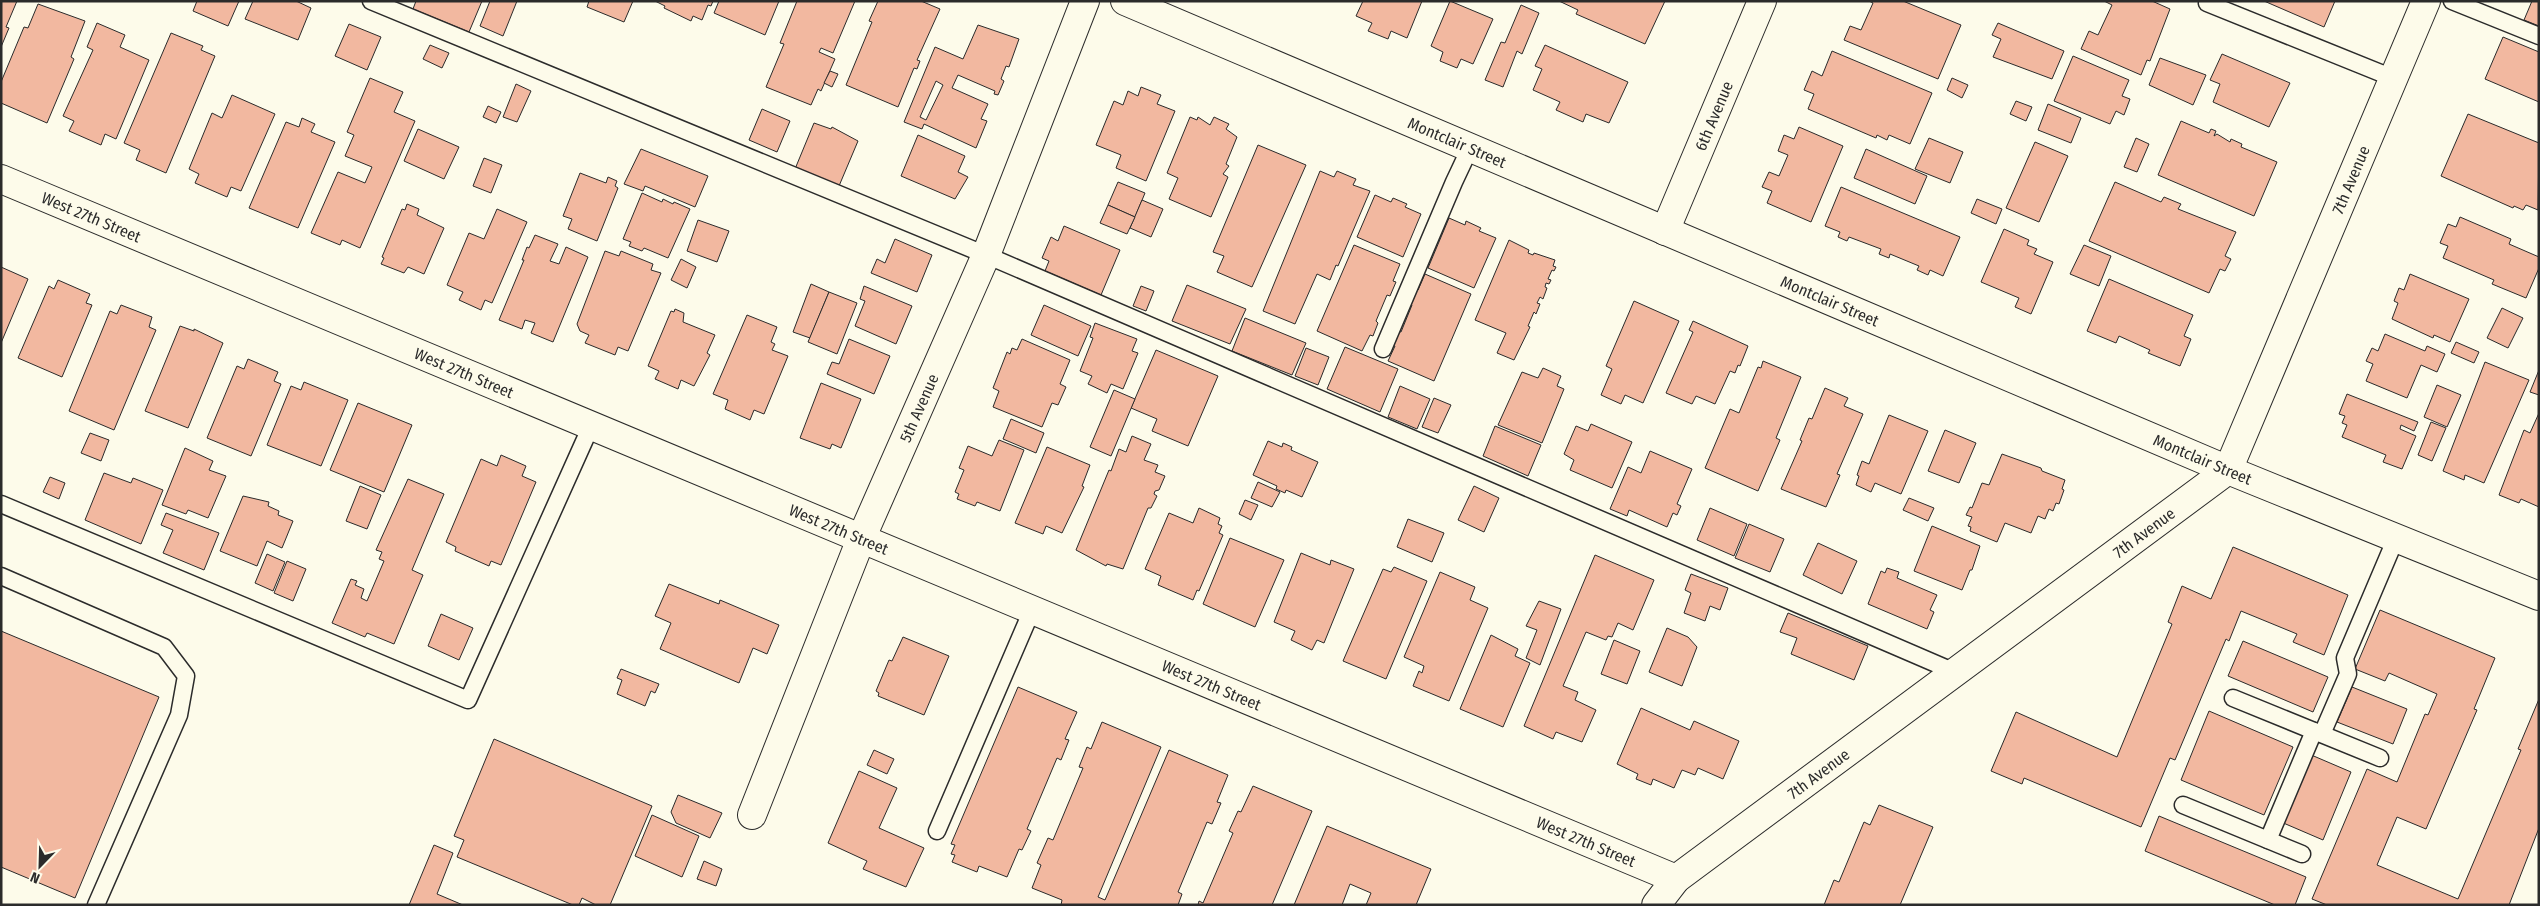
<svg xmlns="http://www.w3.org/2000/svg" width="2540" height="906" viewBox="0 0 2540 906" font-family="'Fira Sans Condensed',sans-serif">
  <rect width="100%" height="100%" fill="#fdfbea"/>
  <g fill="#f2b8a0" stroke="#2b2b2b" fill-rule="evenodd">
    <polygon points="1,1 17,1 6,27 9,28 1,47"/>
    <polygon points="197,1 239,1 228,26 193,11"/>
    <polygon points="253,1 296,1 311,8 298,40 245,19"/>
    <polygon points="416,1 482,1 469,32 413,9"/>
    <polygon points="490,1 517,1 503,36 480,26"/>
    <polygon points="589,1 633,1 624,22 587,7"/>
    <polygon points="655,1 713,1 711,6 708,5 702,20 693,16 691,21 664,8 665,6"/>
    <polygon points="719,1 779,1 765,35 714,13"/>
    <polygon points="797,1 855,1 833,53 821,48 819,52 835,59 821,91 818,89 811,105 766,87 784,44 780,43"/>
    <polygon points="878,1 921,1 940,9 917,60 920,61 917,69 914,68 898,107 846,85 872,22 869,21"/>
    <polygon points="1363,1 1422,1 1407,38 1391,31 1388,39 1368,31 1372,23 1356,16"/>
    <polygon points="1450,1 1493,19 1473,64 1461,59 1457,68 1440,61 1443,52 1431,46"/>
    <polygon points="1559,1 1665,1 1645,44 1576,14 1578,10"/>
    <polygon points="1869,1 1903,1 1961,25 1938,79 1844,40 1850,26 1861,30 1873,3"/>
    <polygon points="2104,1 2152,1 2170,9 2150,61 2147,60 2141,75 2081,49 2089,31 2098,35 2112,5"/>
    <polygon points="2264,1 2335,1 2324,27"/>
    <polygon points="2532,1 2539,1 2539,26 2524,20"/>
    <polygon points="38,4 85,21 71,57 74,59 47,123 1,103 1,82 24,27 28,28"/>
    <polygon points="1521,5 1539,13 1522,54 1517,51 1503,87 1485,80 1501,42 1505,43"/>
    <polygon points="97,23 125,35 120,47 149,60 116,139 105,134 101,145 69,131 74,121 63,116 93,50 87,47"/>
    <polygon points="1998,23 2064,51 2052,79 1993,57 2001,39 1992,35"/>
    <polygon points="349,24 381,37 367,70 335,56"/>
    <path d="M978,25l41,14 -10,28 -3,-1 -5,13 3,2 -6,14 -4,-1 1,-3 -37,-16 -6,13 36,16 -7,15 6,2 -11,27 -52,-24 -2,5 -18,-7 31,-75 28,12zM936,81l7,4 -17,35 -6,-3z"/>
    <polygon points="171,33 203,46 201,50 215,56 166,173 136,160 140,150 124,143"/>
    <polygon points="2503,37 2539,52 2539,102 2485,79"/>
    <polygon points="430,45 449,53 442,68 423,59"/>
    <polygon points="1545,45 1628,82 1609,123 1586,114 1583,122 1556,110 1560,102 1533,90 1542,69 1535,66"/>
    <polygon points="1832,51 1932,93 1910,144 1889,135 1887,140 1877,135 1876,138 1808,109 1814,94 1804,90 1812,71 1822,76"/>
    <polygon points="2222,54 2290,83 2269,127 2213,102 2220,84 2210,80"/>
    <polygon points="2073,56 2129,80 2122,96 2130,99 2124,115 2116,111 2110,124 2054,101"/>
    <polygon points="2160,58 2206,75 2193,105 2149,85"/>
    <polygon points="830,71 838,74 832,87 824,83"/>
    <polygon points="370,78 403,92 394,112 415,121 360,248 342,240 340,245 311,233 338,172 365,183 372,167 345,156 354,135 347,132"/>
    <polygon points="1952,78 1968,85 1962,98 1947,90"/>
    <polygon points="516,84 531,91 517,122 503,117"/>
    <polygon points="1141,87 1161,95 1157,104 1175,111 1146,181 1116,168 1121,155 1096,145 1114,101 1123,105 1128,91 1138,96"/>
    <polygon points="232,95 275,114 241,191 231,187 227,197 195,183 199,174 189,169 212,113 222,118"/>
    <polygon points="2016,101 2032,107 2026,121 2010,114"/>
    <polygon points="2048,104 2081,118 2071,143 2038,130"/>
    <polygon points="488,106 501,112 496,123 483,117"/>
    <polygon points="762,109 790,121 777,152 749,140"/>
    <polygon points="2468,114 2539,143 2538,210 2526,205 2523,210 2514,206 2513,208 2441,176"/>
    <polygon points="1190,117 1197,120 1198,117 1210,125 1214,117 1229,124 1226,129 1237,137 1226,164 1229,166 1223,174 1228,177 1211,217 1169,199 1178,178 1167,173"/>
    <polygon points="302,118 315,124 311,132 335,142 298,228 249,208 286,122 299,127"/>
    <polygon points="2181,121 2209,133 2211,129 2216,131 2214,136 2217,134 2230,142 2231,139 2242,144 2241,147 2277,162 2254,216 2158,175"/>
    <polygon points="814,123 831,129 832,127 858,141 839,186 795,169"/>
    <polygon points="1799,127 1843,146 1811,222 1767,203 1772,191 1762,187 1769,172 1779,176 1788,155 1778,151 1784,135 1794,139"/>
    <polygon points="418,129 459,147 444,179 404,161"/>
    <polygon points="918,135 965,156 958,172 968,177 955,199 901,176"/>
    <polygon points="1929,138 1963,152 1950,183 1915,169"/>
    <polygon points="2136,138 2149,144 2137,172 2124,167"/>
    <polygon points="2035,142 2068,156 2039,222 2006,208"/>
    <polygon points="1258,145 1306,165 1252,287 1217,272 1224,256 1213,252"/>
    <polygon points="641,149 708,176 695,207 645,186 643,191 624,184"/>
    <polygon points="1866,149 1927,176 1915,204 1854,178"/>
    <polygon points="484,158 502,165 491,193 473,186"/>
    <polygon points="1320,171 1334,177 1337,171 1356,179 1353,185 1370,191 1338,266 1336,265 1330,280 1317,274 1295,324 1263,311"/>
    <polygon points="580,173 606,183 608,177 617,181 615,186 618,188 597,241 568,229 572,219 563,216"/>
    <polygon points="1118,182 1145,193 1135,217 1108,205"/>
    <polygon points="2115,182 2161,202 2164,197 2181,204 2178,209 2236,232 2225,256 2231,259 2225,271 2220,269 2209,293 2089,241"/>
    <polygon points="1841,187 1960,237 1943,276 1930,270 1928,275 1917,270 1919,266 1890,254 1889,258 1879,254 1881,249 1849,237 1847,241 1838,237 1840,232 1825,226"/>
    <polygon points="642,193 662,202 663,199 673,204 674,202 690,209 668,258 644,248 642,251 629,246 631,242 623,239"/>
    <polygon points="1375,195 1391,202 1393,198 1407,204 1405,207 1421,214 1403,257 1357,237"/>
    <polygon points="1977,199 2002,209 1996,224 1971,213"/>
    <polygon points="1142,200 1163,209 1151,237 1130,228"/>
    <polygon points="407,204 419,209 417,215 444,228 424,274 408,267 404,273 381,264 384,258 382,257 402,209 405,210"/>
    <polygon points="1108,205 1135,217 1127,234 1100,223"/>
    <polygon points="497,209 527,222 492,303 485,300 481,310 459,300 463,292 447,285 469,233 484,239"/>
    <polygon points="2460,217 2511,239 2509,244 2539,257 2539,268 2526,298 2492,284 2494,280 2443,258 2448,246 2440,243 2448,224 2456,227"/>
    <polygon points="1449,218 1465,225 1466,221 1481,228 1479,231 1496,238 1474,288 1428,268"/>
    <polygon points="698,220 729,231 717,262 687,251"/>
    <polygon points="1064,226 1120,250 1101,295 1045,271 1049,261 1042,258 1051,237 1058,241"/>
    <polygon points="2004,229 2029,240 2027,245 2037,249 2034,254 2053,262 2031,314 2015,307 2019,298 1981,282"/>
    <polygon points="535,235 558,244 550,261 559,264 566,247 588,257 553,342 531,333 535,323 525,320 522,329 499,320 524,260 522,260 527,247 529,248"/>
    <polygon points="895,239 932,255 917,292 871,273 877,259 885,263"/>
    <polygon points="1509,240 1529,250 1528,253 1533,255 1534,253 1555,260 1553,266 1556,267 1554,271 1552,270 1548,279 1551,280 1549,284 1546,283 1545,287 1547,288 1543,299 1540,297 1537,303 1540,304 1536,314 1534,312 1528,326 1530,327 1514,360 1497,353 1506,333 1475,320"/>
    <polygon points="1354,245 1400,264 1393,281 1396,282 1390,296 1387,295 1376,321 1378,323 1373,336 1370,335 1362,351 1317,331"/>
    <polygon points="2084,245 2111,256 2099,286 2070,274"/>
    <polygon points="605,251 619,256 621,251 653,264 651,270 661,273 628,351 618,347 615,355 585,343 589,335 580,331 577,324"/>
    <polygon points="681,259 696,267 687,288 671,280"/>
    <polygon points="1,267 28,279 1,343"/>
    <polygon points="1425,274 1471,294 1434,381 1388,361 1395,346 1392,345 1398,331 1401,332 1412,305 1409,304 1415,289 1418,290"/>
    <polygon points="2410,274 2469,299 2450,342 2434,335 2433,338 2392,319 2398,303 2394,301 2399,288 2404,290"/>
    <polygon points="2109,279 2193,315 2184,336 2191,339 2180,366 2148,353 2150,350 2119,336 2116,343 2087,331"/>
    <polygon points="58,280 90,294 86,303 92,305 62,377 18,358 49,286 54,289"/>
    <polygon points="811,284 829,292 810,338 793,332"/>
    <polygon points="1187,285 1246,309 1230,344 1172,321"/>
    <polygon points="864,286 912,306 896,344 855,326 865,301 860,299"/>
    <polygon points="1141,286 1154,291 1146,311 1133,306"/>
    <polygon points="829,292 857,303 837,354 808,342"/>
    <polygon points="1634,301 1679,321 1643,403 1625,395 1621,404 1601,395 1612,369 1606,366"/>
    <polygon points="121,305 152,317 149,327 156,330 114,430 69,411 110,311 117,314"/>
    <polygon points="1044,305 1091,326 1078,356 1031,335"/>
    <polygon points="2502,308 2523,318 2508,348 2487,338"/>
    <polygon points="675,309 684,313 683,322 715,335 707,353 710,355 694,386 681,380 678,389 655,379 659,371 648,366 671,311 674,312"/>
    <polygon points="747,315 777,327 771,342 775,344 772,350 788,356 764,414 754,410 750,420 725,409 728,400 713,394"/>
    <polygon points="1245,318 1306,343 1292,375 1232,351"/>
    <polygon points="1693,321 1748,346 1740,366 1738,365 1735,373 1730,371 1715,404 1696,396 1692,404 1666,393 1693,332 1689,330"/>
    <polygon points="1095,323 1137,339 1132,351 1138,353 1123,389 1111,384 1107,393 1088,384 1092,376 1080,371 1093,338 1090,337"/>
    <polygon points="180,326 194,331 194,329 223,343 188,428 145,411"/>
    <polygon points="2385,334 2425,351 2427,346 2445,354 2437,372 2421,365 2407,398 2366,381 2373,364 2366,361 2372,348 2378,351"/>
    <polygon points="849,339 890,356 874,394 827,374 832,362 839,364"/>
    <polygon points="1022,339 1070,360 1060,384 1066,387 1058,405 1052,403 1042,427 993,407 999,391 993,388 1007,352 1010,354 1012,348 1017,350"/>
    <polygon points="2456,342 2479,352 2474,363 2451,353"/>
    <polygon points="1345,347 1398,369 1380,412 1327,389"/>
    <polygon points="1306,348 1329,357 1318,385 1295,376"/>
    <polygon points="1156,350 1218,376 1188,446 1152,431 1157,419 1131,408"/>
    <polygon points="248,359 278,372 274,381 281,384 251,456 207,438 237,366 244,369"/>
    <polygon points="1763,361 1801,377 1776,438 1780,440 1758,491 1705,468 1730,409 1739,413 1758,367 1761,368"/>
    <polygon points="2485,362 2529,380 2484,483 2465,475 2464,480 2443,471"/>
    <polygon points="1543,368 1561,376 1557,386 1564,389 1542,443 1498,425 1522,372 1538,378"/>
    <polygon points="2539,370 2539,395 2530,392"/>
    <polygon points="304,382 348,400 321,466 267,445 291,386 301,390"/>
    <polygon points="821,383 861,399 841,448 832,444 830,449 800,438"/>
    <polygon points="2437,385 2461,395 2447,427 2424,417"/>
    <polygon points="1400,386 1430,399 1417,429 1388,417"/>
    <polygon points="1825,388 1848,398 1844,406 1863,414 1837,474 1840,475 1826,507 1781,489 1802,441 1800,440 1809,418 1812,419"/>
    <polygon points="1114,390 1135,399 1111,456 1090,447"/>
    <polygon points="2347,394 2418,422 2414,431 2401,425 2400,429 2416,436 2402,469 2383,462 2386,455 2342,437 2347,425 2342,423 2345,416 2339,414"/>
    <polygon points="1434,398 1451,405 1438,433 1422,427"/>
    <polygon points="358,403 412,425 384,492 330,470"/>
    <polygon points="2539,413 2539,507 2521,499 2519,503 2499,495 2524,430 2530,433"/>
    <polygon points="1889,415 1928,431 1901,494 1875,483 1871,492 1856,485 1859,476 1857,475 1862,461 1869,464"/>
    <polygon points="1011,419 1044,433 1036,453 1003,439"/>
    <polygon points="2431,422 2446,428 2432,461 2418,455"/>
    <polygon points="1591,424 1632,442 1612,488 1570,470 1574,460 1564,454 1576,426 1588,431"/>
    <polygon points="1495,426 1541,445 1528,476 1483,456"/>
    <polygon points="1945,430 1976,443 1959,483 1928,471"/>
    <polygon points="90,433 109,440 101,461 81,453"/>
    <polygon points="1132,436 1151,444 1144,460 1158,465 1155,472 1165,476 1159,490 1155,491 1154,494 1157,496 1151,508 1148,508 1123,569 1107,564 1106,566 1076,550 1109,470 1111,471 1119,449 1126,452"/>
    <polygon points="999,440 1024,450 1000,511 977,502 975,506 957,499 959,494 955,492 964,470 959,468 968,446 992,456"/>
    <polygon points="1268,441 1282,447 1283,443 1292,447 1291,450 1318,462 1302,497 1286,490 1285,493 1276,489 1277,486 1253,475"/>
    <polygon points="1047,447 1090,465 1082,486 1084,487 1062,533 1046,526 1043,534 1015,523"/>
    <polygon points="185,448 213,461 209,470 226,476 208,518 188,510 186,514 162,505"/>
    <polygon points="1650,451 1692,469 1677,504 1681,506 1677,515 1673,513 1667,527 1629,510 1627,516 1610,509 1628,467 1641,473"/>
    <polygon points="2002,454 2041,468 2042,471 2065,480 2062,489 2064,490 2059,504 2056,503 2053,511 2049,509 2045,519 2038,516 2031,533 2005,523 1997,542 1970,531 1971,527 1968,526 1972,517 1966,515 1970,507 1972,508 1982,483 1989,485"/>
    <polygon points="501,455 526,466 522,476 536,482 501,565 491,561 489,566 455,551 456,547 446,542 481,459 497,466"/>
    <polygon points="104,473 131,483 133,478 163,490 141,544 85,520"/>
    <polygon points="50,477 65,483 59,499 43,492"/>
    <polygon points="408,479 444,494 412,570 423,575 394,644 367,633 365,637 332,623 351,579 357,581 355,585 364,589 361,598 367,601 384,561 379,559 382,552 376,550"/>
    <polygon points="1258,482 1280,492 1272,507 1251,498"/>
    <polygon points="360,486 381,495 367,529 346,521"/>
    <polygon points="1474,486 1499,498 1484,532 1458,520"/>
    <polygon points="243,496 269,502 268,506 279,511 278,515 293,521 282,548 267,541 257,566 220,551"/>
    <polygon points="1909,498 1934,508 1928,521 1903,510"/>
    <polygon points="1245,500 1258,505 1251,520 1239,514"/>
    <polygon points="1199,508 1220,518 1218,524 1222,526 1219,533 1223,535 1199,591 1197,590 1193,600 1158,585 1161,576 1145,569 1169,513 1193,523"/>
    <polygon points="1710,508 1747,524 1734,556 1697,540"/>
    <polygon points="166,513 219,533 204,570 163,553 173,530 161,525"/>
    <polygon points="1408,519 1444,533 1432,562 1397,547"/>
    <polygon points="1749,524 1784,539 1770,572 1735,558"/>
    <polygon points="1932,526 1980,546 1972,570 1970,570 1962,590 1914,571"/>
    <polygon points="1230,538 1284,560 1255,627 1203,604"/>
    <polygon points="1818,543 1857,561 1842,594 1803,575"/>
    <polygon points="2233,547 2348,595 2324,655 2293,642 2297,634 2241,611 2229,641 2226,639 2175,760 2170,758 2141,827 2024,778 2022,784 1991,771 2016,712 2117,757 2172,624 2168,622 2182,586 2211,599"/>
    <polygon points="1301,553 1330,565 1331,560 1354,569 1324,643 1317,640 1312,650 1291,640 1295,631 1274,622"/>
    <polygon points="267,554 285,562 273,591 255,583"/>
    <polygon points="1595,555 1654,580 1633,630 1618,623 1612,637 1608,636 1606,640 1586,632 1563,686 1578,692 1575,700 1596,710 1582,742 1556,732 1553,739 1524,726"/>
    <polygon points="287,561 306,569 293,601 274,593"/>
    <polygon points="1394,567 1427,581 1386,679 1343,661 1383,569 1391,572"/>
    <polygon points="1887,568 1899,572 1897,578 1937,595 1930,610 1934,612 1927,629 1868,604 1881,571 1885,573"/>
    <polygon points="1440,572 1475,587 1470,600 1488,608 1449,701 1413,686 1419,671 1422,673 1424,666 1404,657"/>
    <polygon points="1691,574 1728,588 1720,610 1710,606 1705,621 1684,613 1691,593 1685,590"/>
    <polygon points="669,584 719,604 720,600 779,625 767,654 753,648 739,683 660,649 671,623 655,616"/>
    <polygon points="1539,601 1561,609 1540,665 1526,658 1537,630 1526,626"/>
    <polygon points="2380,610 2495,658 2474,709 2477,710 2426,829 2397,817 2377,865 2458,899 2521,750 2518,749 2539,699 2539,828 2509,905 2327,905 2312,899 2367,769 2397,782 2425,714 2428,715 2437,694 2389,673 2385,681 2355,669"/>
    <polygon points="1788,613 1868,646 1854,680 1791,654 1797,638 1780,632"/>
    <polygon points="441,614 473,628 459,660 428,646"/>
    <polygon points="1667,628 1688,637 1697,647 1682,686 1649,672"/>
    <polygon points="1,631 159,697 75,898 1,867"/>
    <polygon points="1491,635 1518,649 1515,656 1530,663 1503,727 1460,709"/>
    <polygon points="903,637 949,656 924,715 878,696 879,693 876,691 889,660 892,661"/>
    <polygon points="1614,640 1640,651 1627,684 1601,674"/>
    <polygon points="2243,641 2328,677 2313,712 2228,676"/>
    <polygon points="621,669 659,684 655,693 651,691 645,706 617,694 622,680 617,678"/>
    <polygon points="1018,687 1077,712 1065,739 1069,740 1061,760 1057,758 1027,829 1031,831 1022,850 1019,849 1007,877 979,866 977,872 952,862 955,855 951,854 955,845 951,844"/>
    <polygon points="2352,687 2407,709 2393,744 2337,722"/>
    <polygon points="1641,708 1690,730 1694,721 1739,741 1723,779 1698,768 1695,775 1682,770 1674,788 1653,779 1651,785 1636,779 1638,774 1617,764"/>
    <polygon points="2209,711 2293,747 2264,815 2181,780"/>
    <polygon points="1102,722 1161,747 1098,897 1105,900 1169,750 1228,775 1217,802 1221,803 1212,824 1207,822 1178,892 1182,894 1178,905 1061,905 1062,900 1032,888 1041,865 1037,863 1048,838 1053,840 1083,768 1079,767 1087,747 1091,749"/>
    <polygon points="494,739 652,806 610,905 596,905 582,898 579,905 573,905 457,857 464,840 454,836"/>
    <polygon points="874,750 894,759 887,774 867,765"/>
    <polygon points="2309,754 2351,772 2323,840 2281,822"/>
    <polygon points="859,771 897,788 879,828 924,848 906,887 863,869 867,861 828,843"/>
    <polygon points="1253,786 1312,811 1272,905 1198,905 1199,901 1203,903 1233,833 1229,831 1238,811 1241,812"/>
    <polygon points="678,795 722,813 710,838 676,823 671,812"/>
    <polygon points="1879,805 1933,827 1900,905 1824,905 1834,880 1839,882 1864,822 1870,825"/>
    <polygon points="652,815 699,836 682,877 635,856"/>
    <polygon points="2159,816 2306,877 2295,905 2275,905 2145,851"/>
    <polygon points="1327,826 1431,869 1416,905 1366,905 1371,893 1350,884 1342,905 1294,905"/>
    <polygon points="434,845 453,853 437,894 463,905 409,905"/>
    <polygon points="704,861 722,869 716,886 697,879"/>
  </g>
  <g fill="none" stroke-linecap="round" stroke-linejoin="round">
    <defs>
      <g id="service">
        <polyline points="371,1 986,255 1955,672"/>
        <polyline points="2452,1 2539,36"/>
        <polyline points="2207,3 2393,78"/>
        <polyline points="1383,349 1454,182 1470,148"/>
        <polyline points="1,504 468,700 591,426"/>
        <polyline points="1,576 164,647 186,676 179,715 96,905"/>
        <polyline points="2233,698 2380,758"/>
        <polyline points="2322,734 2348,674 2345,658 2396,538"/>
        <polyline points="2183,805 2302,854"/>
        <polyline points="937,831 1032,610"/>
        <polyline points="2268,840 2314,731"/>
      </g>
      <g id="minor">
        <path id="s1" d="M1,179l1675,700"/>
        <path id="s2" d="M1665,231l97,-230"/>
        <path id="s3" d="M752,815l109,-276 125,-284 99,-254"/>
      </g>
      <g id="tertiary">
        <path id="s4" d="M1125,1l1103,469 311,126"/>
        <path id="s5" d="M1656,905l20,-26 552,-409 198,-469"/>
      </g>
    </defs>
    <use href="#service" stroke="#2b2b2b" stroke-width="19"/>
    <use href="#minor" stroke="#2b2b2b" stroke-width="30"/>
    <use href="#tertiary" stroke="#2b2b2b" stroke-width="30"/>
    <use href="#service" stroke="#fdfbea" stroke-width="16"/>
    <use href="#minor" stroke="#fdfbea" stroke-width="28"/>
    <use href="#tertiary" stroke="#fdfbea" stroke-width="28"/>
  </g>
  <g text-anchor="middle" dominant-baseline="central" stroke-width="4" stroke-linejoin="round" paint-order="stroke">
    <g font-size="16" fill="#2b2b2b" stroke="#fdfbea">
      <text stroke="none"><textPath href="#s2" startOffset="125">6th Avenue</textPath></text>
      <text stroke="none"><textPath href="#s4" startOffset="361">Montclair Street</textPath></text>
      <text stroke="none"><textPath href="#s5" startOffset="1035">7th Avenue</textPath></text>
      <text stroke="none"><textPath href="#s1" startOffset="98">West 27th Street</textPath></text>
      <text stroke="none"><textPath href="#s4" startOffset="766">Montclair Street</textPath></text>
      <text stroke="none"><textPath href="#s1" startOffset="502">West 27th Street</textPath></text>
      <text stroke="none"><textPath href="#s3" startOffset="440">5th Avenue</textPath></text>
      <text stroke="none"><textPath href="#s4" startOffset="1171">Montclair Street</textPath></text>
      <text stroke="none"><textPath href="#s1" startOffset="908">West 27th Street</textPath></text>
      <text stroke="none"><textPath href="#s5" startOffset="615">7th Avenue</textPath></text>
      <text stroke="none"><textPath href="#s1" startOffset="1312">West 27th Street</textPath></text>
      <text stroke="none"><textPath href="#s5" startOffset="210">7th Avenue</textPath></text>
      <text stroke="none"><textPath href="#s1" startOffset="1718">West 27th Street</textPath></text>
    </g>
  </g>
  <rect width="2540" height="906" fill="none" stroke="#2b2b2b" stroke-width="5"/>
  <g transform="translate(40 866) rotate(203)" stroke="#fdfbea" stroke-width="4" paint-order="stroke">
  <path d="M0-4L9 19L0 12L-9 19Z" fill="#2b2b2b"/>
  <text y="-8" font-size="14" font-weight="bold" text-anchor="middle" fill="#2b2b2b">N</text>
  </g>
</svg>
